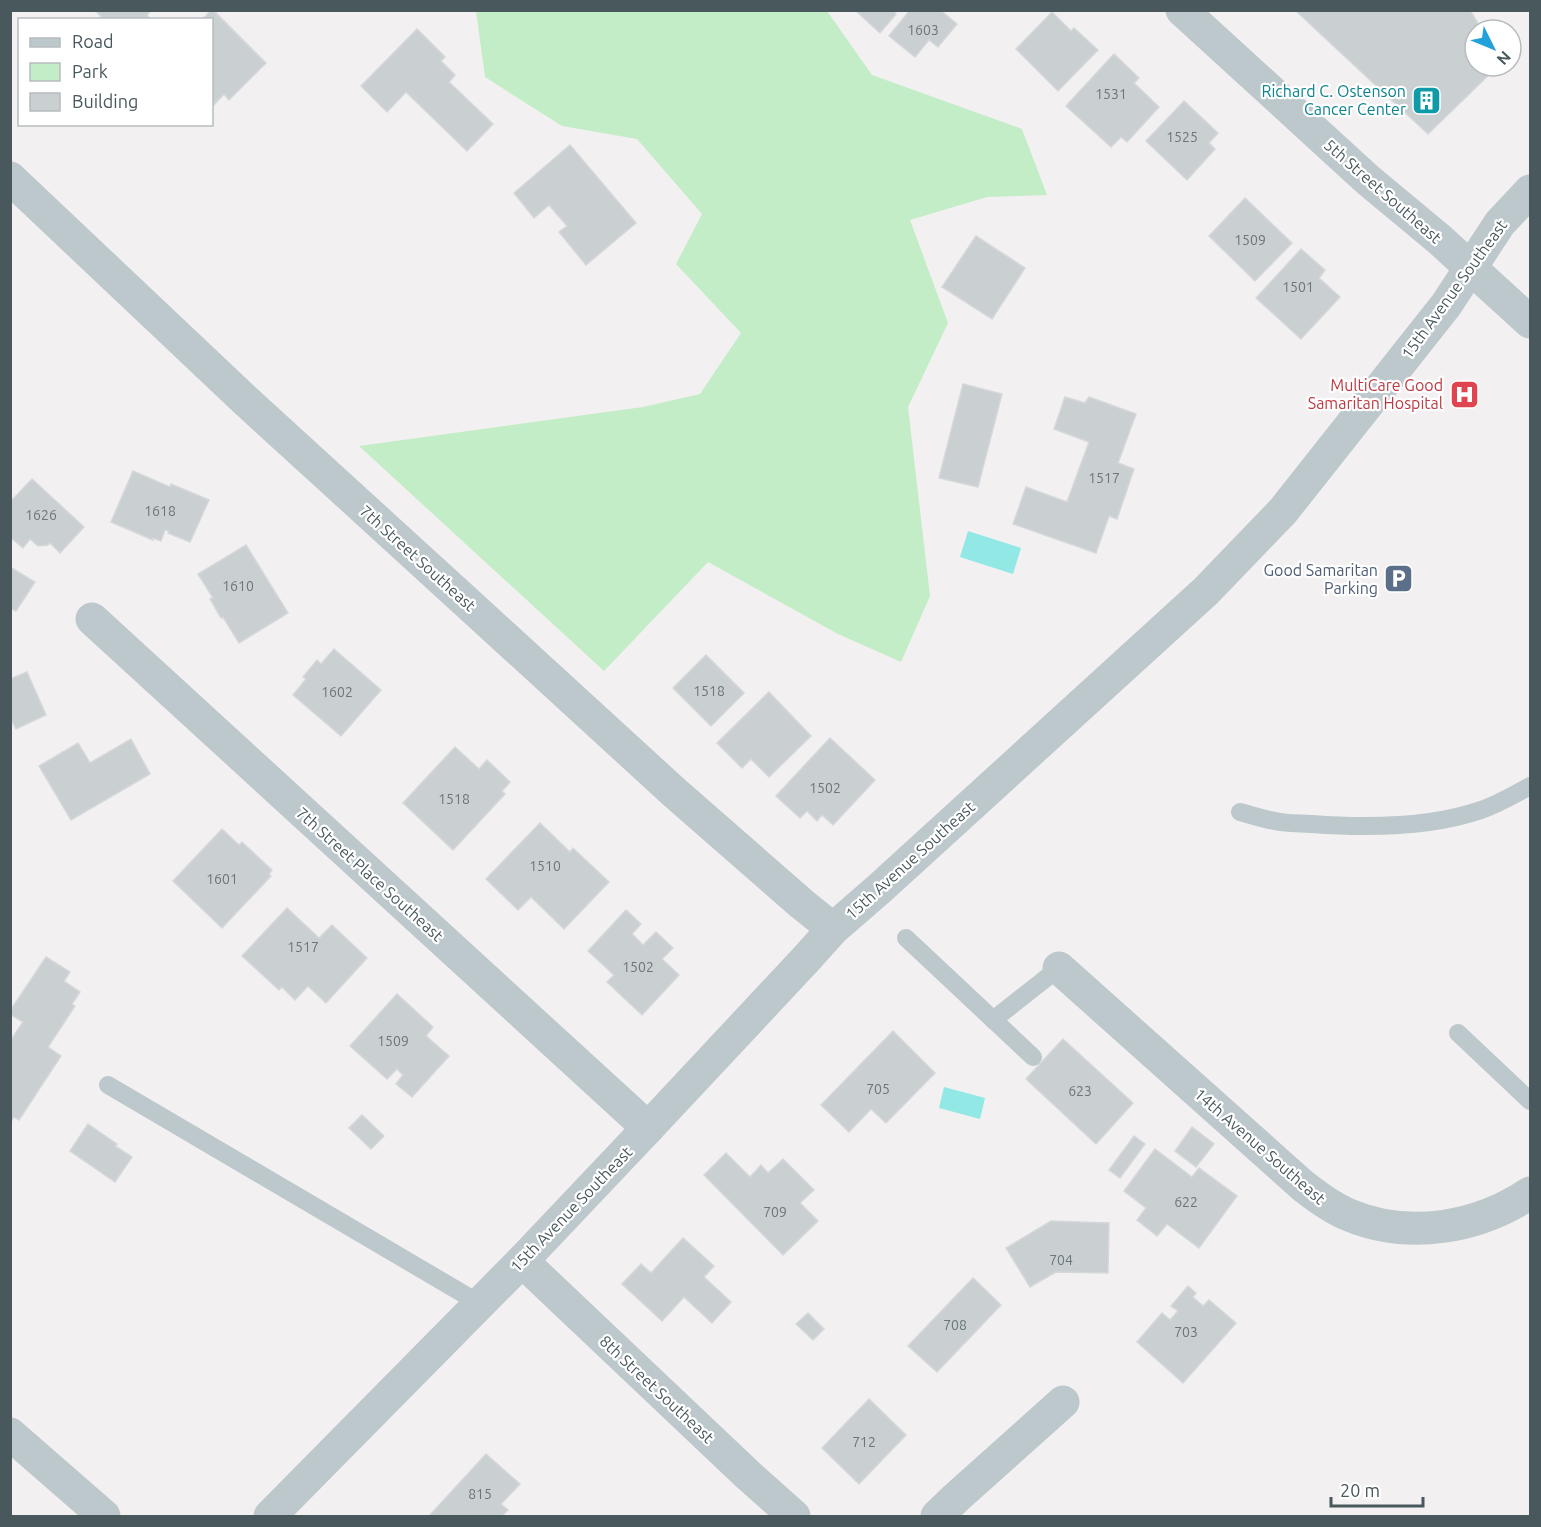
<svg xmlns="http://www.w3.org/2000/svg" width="1541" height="1527" viewBox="0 0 1541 1527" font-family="Ubuntu,sans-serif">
  <rect width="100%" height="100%" fill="#f3f0f1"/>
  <polygon fill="#c2edc7" points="476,11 827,11 872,75 1022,129 1047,195 987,197 910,220 948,323 908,407 930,596 901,662 838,634 708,562 604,671 359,446 643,407 700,394 741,333 676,264 702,214 637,139 562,126 485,77"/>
  <g fill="#91e8e4">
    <polygon points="968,531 1021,548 1013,574 960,557"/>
    <polygon points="944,1087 985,1098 980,1119 939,1108"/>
  </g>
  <g fill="#cacfd2" stroke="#d5d8db" stroke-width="1.5">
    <polygon points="95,10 151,10 147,15 151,20 104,20"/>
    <polygon points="211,10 213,10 266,63 229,100 224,94 212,107 212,20 202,20"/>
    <polygon points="855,10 892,10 896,14 880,33"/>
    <polygon points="910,10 940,10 957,24 938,47 929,40 915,57 889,36"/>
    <polygon points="1295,10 1470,10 1480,27 1483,30 1475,30 1475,66 1498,66 1428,134"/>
    <polygon points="1052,12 1071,31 1074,28 1098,50 1058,91 1016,49"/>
    <polygon points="417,29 445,57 441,61 455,75 449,82 493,124 467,151 406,92 387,112 361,86"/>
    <polygon points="1114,54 1139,78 1134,83 1159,107 1127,142 1121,137 1111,147 1066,106"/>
    <polygon points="1184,101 1218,133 1209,143 1215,149 1187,180 1146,141"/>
    <polygon points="570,145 636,223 586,265 559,232 567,226 549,205 534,218 514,193"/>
    <polygon points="1245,198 1292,243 1255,281 1209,236"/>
    <polygon points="976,236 1025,268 992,319 942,287"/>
    <polygon points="1301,249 1325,270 1319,278 1340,297 1301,339 1256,298"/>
    <polygon points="963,384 1002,394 978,487 939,478"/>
    <polygon points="1065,397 1085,403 1089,397 1136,414 1118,463 1134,469 1117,519 1109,516 1096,553 1013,524 1026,487 1067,502 1089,442 1054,429"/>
    <polygon points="133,471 170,487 171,484 209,500 190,542 168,533 169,531 165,530 161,541 153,538 153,540 111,522"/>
    <polygon points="32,479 84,527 60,553 50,543 48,545 38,546 30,539 23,548 10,537 10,502"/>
    <polygon points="246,545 288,613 239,643 223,617 221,618 210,599 213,598 198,574"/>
    <polygon points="10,567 35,582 16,611 10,608"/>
    <polygon points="334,649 381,690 341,736 293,695 306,679 303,677 317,660 321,664"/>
    <polygon points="706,655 744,693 711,726 673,688"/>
    <polygon points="27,672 46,715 16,729 12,721 10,722 10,679"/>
    <polygon points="769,692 811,736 769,777 751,759 742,768 717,743"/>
    <polygon points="830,738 875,780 833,825 822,815 817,821 807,811 800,818 776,796"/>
    <polygon points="131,739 150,774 71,820 39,766 78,743 90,763"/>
    <polygon points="455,747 479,769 487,760 510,782 502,791 505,794 453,850 403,803"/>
    <polygon points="540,823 570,852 573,848 609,882 564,929 531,897 518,910 486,879"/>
    <polygon points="222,829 239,845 242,842 272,870 269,874 271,876 222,928 173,881"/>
    <polygon points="287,908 319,938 332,925 367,958 326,1003 308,986 295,1000 282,987 279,990 242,956"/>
    <polygon points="626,910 641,924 632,934 643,945 656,932 673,948 662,959 679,975 642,1015 607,982 614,975 588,951"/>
    <polygon points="46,957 70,972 64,981 80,992 72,1004 75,1006 48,1047 61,1056 19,1120 14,1117 10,1123 10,1041 23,1022 10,1014 10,1011"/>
    <polygon points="397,994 433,1027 426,1036 449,1056 412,1097 396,1084 403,1075 397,1069 387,1079 350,1046"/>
    <polygon points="893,1031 935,1073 886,1123 871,1109 849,1132 821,1105"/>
    <polygon points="1063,1039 1133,1103 1096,1144 1026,1079"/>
    <polygon points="362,1115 384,1136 371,1149 349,1128"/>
    <polygon points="88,1124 117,1144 115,1146 132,1157 115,1182 70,1151"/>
    <polygon points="1192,1127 1214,1144 1196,1167 1175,1151"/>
    <polygon points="1134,1136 1145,1144 1120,1178 1109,1170"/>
    <polygon points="1155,1149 1192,1177 1199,1168 1237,1196 1199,1248 1167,1224 1157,1236 1137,1220 1146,1208 1124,1191"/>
    <polygon points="726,1153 750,1177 761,1165 768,1173 783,1159 814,1190 800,1203 818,1221 783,1255 704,1175"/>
    <polygon points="1051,1221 1109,1223 1108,1273 1056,1272 1030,1287 1006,1248"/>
    <polygon points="683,1238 714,1266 704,1277 731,1302 712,1323 684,1297 662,1321 622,1284 641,1264 651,1273"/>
    <polygon points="973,1278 1001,1305 937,1372 908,1346"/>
    <polygon points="1188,1286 1196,1293 1193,1297 1203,1306 1209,1300 1236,1323 1183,1383 1137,1342 1162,1313 1170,1320 1178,1311 1171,1306"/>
    <polygon points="808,1313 824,1329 813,1340 796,1324"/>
    <polygon points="869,1399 906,1435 859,1484 822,1448"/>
    <polygon points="486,1454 520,1484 501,1504 508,1510 502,1516 429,1516"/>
  </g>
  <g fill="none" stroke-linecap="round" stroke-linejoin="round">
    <g stroke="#bdc8cc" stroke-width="18">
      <path d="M1240,812c11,3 23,7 35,9 12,3 25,2 37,3 54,4 117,4 169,-14 17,-6 33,-15 49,-24"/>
      <polyline points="906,938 1033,1057"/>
      <polyline points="993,1020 1059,968"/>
      <polyline points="1458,1033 1530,1101"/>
      <polyline points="108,1085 467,1296 481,1302"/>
    </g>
    <g stroke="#bdc8cc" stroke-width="33">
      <polyline points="1182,10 1368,180 1439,239 1530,322"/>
      <polyline points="92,619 648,1128"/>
      <path d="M1059,968l243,217c15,12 30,23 47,30 60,25 129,13 181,-22"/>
      <polyline points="522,1261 748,1475 794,1516"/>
      <polyline points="937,1516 958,1496 1063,1402"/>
    </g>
    <g stroke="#bdc8cc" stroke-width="33">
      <polyline points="10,178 246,401 475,610 675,793 802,904 833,929"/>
      <polyline points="10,1434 104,1516"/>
      <polyline points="270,1516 522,1261 648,1128 807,958 833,929 879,889 1206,591 1283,511 1446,305 1500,223 1530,191"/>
    </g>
  </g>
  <defs>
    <symbol id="building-square" viewBox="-11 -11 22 22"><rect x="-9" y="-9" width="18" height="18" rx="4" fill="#0f9aa8" stroke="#fff"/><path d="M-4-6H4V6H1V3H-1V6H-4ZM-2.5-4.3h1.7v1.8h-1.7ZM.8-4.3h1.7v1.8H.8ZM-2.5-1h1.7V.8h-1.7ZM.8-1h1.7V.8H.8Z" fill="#fff"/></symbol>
    <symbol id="hospital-square" viewBox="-11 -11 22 22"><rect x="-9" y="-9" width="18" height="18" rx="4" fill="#e0444e" stroke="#fff"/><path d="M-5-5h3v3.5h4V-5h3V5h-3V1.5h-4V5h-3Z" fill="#fff"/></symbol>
    <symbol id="parking-square" viewBox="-11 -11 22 22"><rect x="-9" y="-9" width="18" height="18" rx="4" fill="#5c6f8a" stroke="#fff"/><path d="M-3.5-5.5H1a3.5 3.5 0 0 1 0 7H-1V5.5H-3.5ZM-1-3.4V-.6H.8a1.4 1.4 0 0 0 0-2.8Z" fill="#fff"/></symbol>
  </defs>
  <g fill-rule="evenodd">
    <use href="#building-square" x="1410" y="84" width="33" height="33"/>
    <use href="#hospital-square" x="1448" y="378" width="33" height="33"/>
    <use href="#parking-square" x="1382" y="562" width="33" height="33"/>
  </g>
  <g text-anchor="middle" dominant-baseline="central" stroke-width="4.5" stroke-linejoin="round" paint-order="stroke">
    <g font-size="14" fill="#69767a">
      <text x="923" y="30">1603</text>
      <text x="1111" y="94">1531</text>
      <text x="1182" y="137">1525</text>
      <text x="1250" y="240">1509</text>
      <text x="1298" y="287">1501</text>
      <text x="1104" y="478">1517</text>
      <text x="160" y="511">1618</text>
      <text x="41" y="515">1626</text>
      <text x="238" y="586">1610</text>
      <text x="709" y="691">1518</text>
      <text x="337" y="692">1602</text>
      <text x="825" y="788">1502</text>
      <text x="454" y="799">1518</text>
      <text x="545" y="866">1510</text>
      <text x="222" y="879">1601</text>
      <text x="303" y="947">1517</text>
      <text x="638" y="967">1502</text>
      <text x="393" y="1041">1509</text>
      <text x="878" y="1089">705</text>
      <text x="1080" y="1091">623</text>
      <text x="1186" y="1202">622</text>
      <text x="775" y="1212">709</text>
      <text x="1061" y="1260">704</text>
      <text x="955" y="1325">708</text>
      <text x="1186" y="1332">703</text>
      <text x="864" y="1442">712</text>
      <text x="480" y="1494">815</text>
    </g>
    <g font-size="16" fill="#0d838f" stroke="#fff" text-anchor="end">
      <text x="1406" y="91">Richard C. Ostenson<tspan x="1406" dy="18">Cancer Center</tspan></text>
    </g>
    <g font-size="16" fill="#49585d" stroke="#fff">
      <text transform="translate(1383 191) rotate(41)">5th Street Southeast</text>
      <text transform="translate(1454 289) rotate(-54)">15th Avenue Southeast</text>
      <text transform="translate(418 558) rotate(42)">7th Street Southeast</text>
      <text transform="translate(910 860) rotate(-42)">15th Avenue Southeast</text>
      <text transform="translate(370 874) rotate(42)">7th Street Place Southeast</text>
      <text transform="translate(1260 1146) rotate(41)">14th Avenue Southeast</text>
      <text transform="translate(571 1209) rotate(-46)">15th Avenue Southeast</text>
      <text transform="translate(657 1389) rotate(43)">8th Street Southeast</text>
    </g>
    <g font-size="16" fill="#be3a42" stroke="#fff" text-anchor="end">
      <text x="1443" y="385">MultiCare Good<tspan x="1443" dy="18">Samaritan Hospital</tspan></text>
    </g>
    <g font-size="16" fill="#4e5e75" stroke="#fff" text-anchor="end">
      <text x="1378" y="570">Good Samaritan<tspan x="1378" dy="18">Parking</tspan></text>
    </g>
  </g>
  <rect width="1541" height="1527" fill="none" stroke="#49585d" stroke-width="24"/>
  <rect x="18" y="18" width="195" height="108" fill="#ffffff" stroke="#b6bcbe" stroke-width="1.5"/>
  <rect x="30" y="38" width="30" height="9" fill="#bdc8cc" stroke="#b6bcbe" stroke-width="1.5"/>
  <text x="72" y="48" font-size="18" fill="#49585d">Road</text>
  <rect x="30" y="63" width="30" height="18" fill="#c2edc7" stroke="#b6bcbe" stroke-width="1.5"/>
  <text x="72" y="78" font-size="18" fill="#49585d">Park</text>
  <rect x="30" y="93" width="30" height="18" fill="#cacfd2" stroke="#b6bcbe" stroke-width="1.5"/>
  <text x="72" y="108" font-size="18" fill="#49585d">Building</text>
  <g transform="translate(1493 48) rotate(133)"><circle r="28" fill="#ffffff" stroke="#b6bcbe" stroke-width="1.5"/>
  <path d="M0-4.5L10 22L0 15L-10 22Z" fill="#23a1da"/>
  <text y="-9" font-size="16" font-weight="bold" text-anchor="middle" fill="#49585d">N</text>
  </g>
  <path d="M1331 1497v9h92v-9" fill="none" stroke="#49585d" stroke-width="3"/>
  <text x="1340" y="1497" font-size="18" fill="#49585d" stroke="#ffffff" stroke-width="4.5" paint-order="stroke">20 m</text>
</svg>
